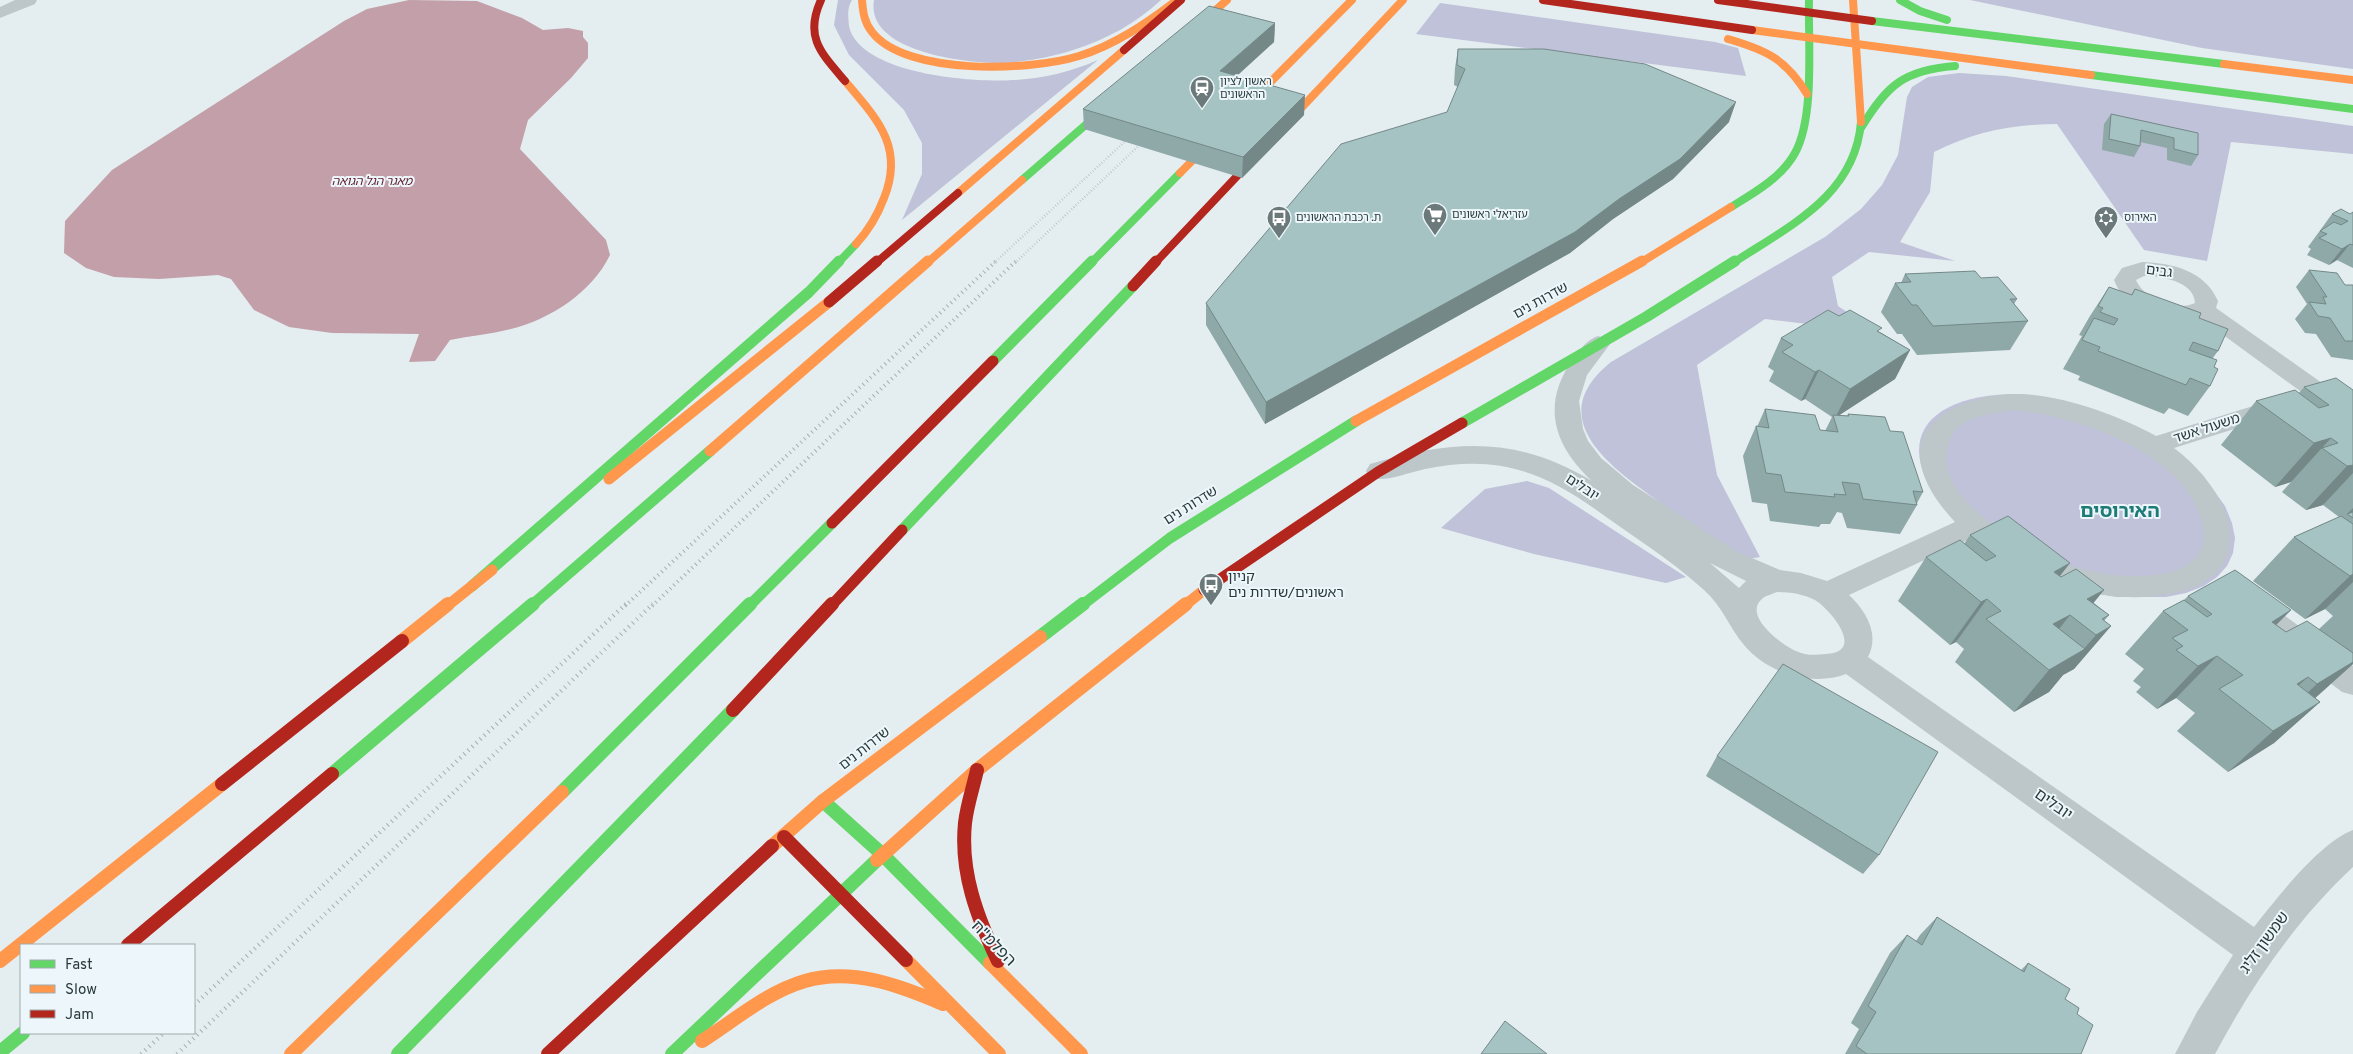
<svg xmlns="http://www.w3.org/2000/svg" width="2353" height="1054" viewBox="0 0 2353 1054" font-family="Overpass,'Noto Sans Hebrew',sans-serif">
  <rect width="100%" height="100%" fill="#e4edf0"/>
  <g fill="#bfc2d8">
    <path d="M838,0h14c-5,8 -4,16 -3,26 10,48 124,57 164,54 30,-1 57,-8 85,-20l-196,160 20,-46v-31l-18,-33 -55,-55 -15,-30z"/>
    <path d="M874,0h287c-24,23 -56,40 -88,50 -21,7 -45,11 -67,13 -36,1 -141,-10 -132,-63z"/>
    <polygon points="1970,0 2353,0 2353,69 2202,48"/>
    <polygon points="1440,3 1715,42 1738,48 1746,76 1416,34"/>
    <path d="M1959,73l47,3 347,50v28l-122,-12 -24,119 -63,-11 -87,-126c-43,0 -84,8 -123,28l-4,40 -30,50 55,19 -86,-9 -37,25 6,29 21,14 -17,8 -77,-9 -68,46 20,110 43,82 -12,2 -11,-3c-25,-17 -50,-35 -75,-52 -47,-34 -123,-84 -51,-142l214,-125 36,-28 21,-24 16,-30 9,-58 5,-10 16,-10z"/>
    <path d="M2009,394l23,1 169,78 24,33 7,17 3,15 -2,15 -6,13 -10,11 -13,9 -18,7 -20,4h-50l-27,-5 -136,-73c-63,-71 -35,-121 56,-125z"/>
    <polygon points="1527,481 1549,488 1686,577 1666,583 1534,554 1441,528 1485,489"/>
  </g>
  <path fill="#c29fa9" d="M409,0l68,1 45,17 21,12 25,-2 15,3v6l5,6v15l-17,20 -43,42 -8,29 86,91 4,15c-18,37 -59,64 -99,74 -20,5 -41,7 -61,11l-15,21 -26,1 10,-28 -87,-1 -43,-6 -35,-17 -23,-31 -13,-4 -59,4 -45,-2 -28,-9 -22,-15 1,-32 47,-51 232,-149 23,-12z"/>
  <g fill="none" stroke-linecap="round" stroke-linejoin="round">
    <g fill="#bdc7c9" fill-rule="evenodd">
      <polygon points="15,0 37,0 35,4 0,18 0,7"/>
      <path d="M2142,262c31,1 63,9 76,39l-2,7 137,97v21l-9,-3 -144,-105c-32,7 -74,-6 -86,-38l8,-12zM2144,276c17,0 50,5 51,27 -19,9 -51,-4 -59,-23z"/>
      <path d="M1598,336l8,3 4,5 -23,31 -8,26 4,28 5,12 13,17 32,27 105,67 42,18 21,3 26,8 128,-59c-16,-17 -34,-41 -35,-66 -2,-45 59,-61 95,-62 42,-1 104,21 141,42l123,-38 9,2 4,6 -4,6 -114,36c66,50 90,136 -18,148 -64,7 -135,-18 -184,-58l-123,57c17,16 31,39 19,62l386,270c23,-29 65,-84 99,-97v37c-57,53 -101,118 -138,187h-40l22,-42 36,-57 -387,-281c-34,13 -79,-1 -102,-29 -15,-18 -21,-38 -40,-55 -33,-30 -73,-55 -109,-81 -56,-40 -102,-54 -170,-40 -18,4 -38,13 -55,9l-4,-7 4,-7c83,-24 145,-29 222,17 -39,-36 -51,-77 -19,-122 8,-10 13,-19 25,-23zM2015,410c55,7 105,23 149,57 21,17 43,45 39,74 -2,20 -23,30 -41,33 -34,5 -72,0 -104,-13 -36,-14 -121,-62 -111,-110 2,-10 5,-20 14,-26 15,-11 36,-12 54,-15zM1710,563l36,18 -7,7zM1777,592c13,0 26,2 38,8 16,10 51,52 11,54 -10,1 -20,2 -30,-3 -14,-6 -55,-36 -33,-53 4,-3 10,-4 14,-6z"/>
      <polygon points="2247,592 2257,595 2353,666 2353,695 2342,692 2237,611 2232,603 2237,595"/>
    </g>
    <g stroke="#63d668" stroke-width="8">
      <polyline points="1900,0 1920,11 1947,20"/>
      <polyline points="1872,21 2224,64"/>
      <polyline points="2091,75 2353,109"/>
      <path d="M1861,128c26,-43 43,-58 94,-62"/>
      <polyline points="1022,180 1112,102"/>
      <path d="M1731,207c23,-14 51,-30 64,-54 20,-36 13,-112 14,-153"/>
      <polyline points="838,263 856,244"/>
      <polyline points="1091,263 1180,173"/>
      <path d="M1733,263c56,-37 122,-67 128,-141"/>
    </g>
    <g stroke="#63d668" stroke-width="11">
      <polyline points="993,361 1092,261"/>
      <polyline points="1462,423 1646,317 1735,261"/>
      <polyline points="902,530 1133,286"/>
      <polyline points="472,586 809,292 839,261"/>
      <polyline points="531,606 710,451"/>
      <polyline points="749,606 832,523"/>
      <polyline points="1081,606 1170,538 1356,421"/>
    </g>
    <g stroke="#63d668" stroke-width="14">
      <polyline points="1040,637 1083,604"/>
      <polyline points="332,774 533,604"/>
      <polyline points="562,792 750,604"/>
      <polyline points="823,801 883,855 990,963"/>
      <polyline points="0,1052 23,1033"/>
      <polyline points="398,1054 733,710"/>
      <polyline points="672,1054 877,860"/>
    </g>
    <g stroke="#ff974d" stroke-width="8">
      <path d="M862,0c1,12 2,22 10,32 34,44 159,39 207,24 36,-11 68,-33 98,-56"/>
      <polyline points="1853,0 1861,122"/>
      <polyline points="1752,30 2091,75"/>
      <polyline points="1191,32 1227,0"/>
      <path d="M1728,39c38,11 58,20 79,55"/>
      <polyline points="2224,64 2353,80"/>
      <path d="M845,81c31,37 60,65 39,117 -6,16 -16,33 -28,46"/>
      <polyline points="1180,173 1352,0"/>
      <polyline points="1240,173 1403,0"/>
      <polyline points="958,193 1124,50"/>
      <polyline points="927,263 1022,180"/>
      <polyline points="1640,263 1731,207"/>
    </g>
    <g stroke="#ff974d" stroke-width="11">
      <polyline points="1356,421 1642,261"/>
      <polyline points="710,451 928,261"/>
      <polyline points="609,479 829,302"/>
      <polyline points="447,606 492,570"/>
      <polyline points="1184,606 1204,590"/>
    </g>
    <g stroke="#ff974d" stroke-width="14">
      <polyline points="402,641 448,604"/>
      <polyline points="772,846 823,801 1040,637"/>
      <polyline points="877,860 977,770 1186,604"/>
      <polyline points="906,960 999,1054"/>
      <polyline points="0,961 222,784"/>
      <polyline points="990,963 1081,1054"/>
      <path d="M702,1041c33,-21 65,-49 103,-60 47,-14 96,5 138,23"/>
      <polyline points="291,1054 562,792"/>
    </g>
    <g stroke="#b3261e" stroke-width="8">
      <path d="M821,0c-17,37 0,53 24,81"/>
      <polyline points="1543,0 1752,30"/>
      <polyline points="1718,0 1872,21"/>
      <polyline points="1124,50 1181,0"/>
      <polyline points="876,263 958,193"/>
      <polyline points="1155,263 1240,173"/>
    </g>
    <g stroke="#b3261e" stroke-width="11">
      <polyline points="1133,286 1156,261"/>
      <polyline points="829,302 877,261"/>
      <polyline points="832,523 993,361"/>
      <polyline points="1204,590 1378,472 1462,423"/>
      <polyline points="831,606 902,530"/>
    </g>
    <g stroke="#b3261e" stroke-width="14">
      <polyline points="733,710 832,604"/>
      <path d="M977,770c-4,18 -10,35 -12,53 -5,49 12,94 33,138"/>
      <polyline points="222,784 402,641"/>
      <polyline points="784,837 906,960"/>
      <polyline points="128,945 332,774"/>
      <polyline points="548,1054 772,846"/>
    </g>
    <g stroke="#a7afb1" stroke-width="2.5" stroke-dasharray="0.5 2.5" stroke-linecap="butt">
      <polyline points="994,263 1134,133"/>
      <polyline points="1015,263 1148,137"/>
    </g>
    <g stroke="#a7afb1" stroke-width="4" stroke-dasharray="1 4" stroke-linecap="butt">
      <polyline points="625,606 996,261"/>
      <polyline points="652,606 1016,261"/>
    </g>
    <g stroke="#a7afb1" stroke-width="4.5" stroke-dasharray="1 4.5" stroke-linecap="butt">
      <polyline points="194,1005 626,604"/>
      <polyline points="141,1054 164,1033"/>
      <polyline points="177,1054 653,604"/>
    </g>
  </g>
  <g fill="#8fa8a8">
    <polygon points="1275,23 1274,42 1237,76 1304,115 1242,178 1084,129 1083,109"/>
    <polygon points="1458,49 1729,122 1673,179 1613,219 1570,253 1265,424 1206,325 1206,303 1447,112 1458,87 1454,85 1455,68"/>
    <polygon points="2111,114 2198,133 2198,155 2191,166 2167,160 2167,148 2140,142 2140,146 2134,157 2102,150 2104,124"/>
    <polygon points="2353,212 2353,268 2337,260 2329,265 2307,255 2311,249 2308,247 2332,214 2350,214"/>
    <polygon points="2309,270 2345,285 2353,285 2353,360 2331,357 2316,334 2305,333 2295,319 2307,304 2296,287"/>
    <polygon points="1905,274 1981,278 2017,299 2014,304 2028,321 2010,350 1917,355 1902,334 1897,334 1881,312 1895,283 1901,283"/>
    <polygon points="2109,287 2131,295 2135,289 2199,318 2218,351 2212,359 2214,367 2210,386 2188,416 2169,408 2164,414 2078,380 2080,376 2063,369 2082,336 2079,335 2090,316"/>
    <polygon points="1839,316 1880,332 1910,350 1895,379 1839,415 1847,416 1848,414 1890,431 1923,492 1917,503 1917,505 1900,534 1847,528 1842,513 1837,512 1830,524 1821,524 1819,527 1770,521 1767,504 1752,502 1743,456 1756,426 1757,427 1765,409 1820,430 1825,431 1832,417 1805,399 1801,401 1769,381 1774,371 1768,367 1781,338"/>
    <polygon points="2304,387 2353,390 2353,664 2315,698 2320,702 2274,743 2228,772 2177,731 2195,713 2176,698 2157,709 2136,692 2141,687 2133,681 2144,669 2125,654 2163,611 2184,600 2188,596 2291,610 2276,625 2286,632 2319,629 2333,616 2325,609 2305,619 2253,581 2294,537 2339,517 2323,505 2306,510 2282,492 2291,482 2275,487 2221,445 2256,401 2299,393"/>
    <polygon points="1970,535 2060,576 2109,615 2104,621 2111,626 2074,669 2063,675 2049,692 2014,712 1955,662 1964,649 1956,642 1950,645 1898,601 1926,557 1964,544"/>
    <polygon points="1717,756 1879,855 1863,874 1706,776"/>
    <polygon points="1937,917 2021,970 2028,963 2065,999 2077,1014 2081,1054 1845,1054 1859,1029 1851,1023 1890,953 1907,935 1916,941 1920,935"/>
  </g>
  <g fill="#748888">
    <polygon points="1275,23 1274,42 1220,91 1220,71"/>
    <polygon points="1305,95 1304,115 1242,178 1243,157"/>
    <polygon points="1736,102 1729,122 1673,179 1613,219 1570,253 1265,424 1266,402"/>
    <polygon points="2350,244 2337,260 2329,265 2342,249"/>
    <polygon points="1910,350 1895,379 1835,418 1850,389"/>
    <polygon points="1819,370 1805,399 1801,401 1815,372"/>
    <polygon points="2331,438 2291,482 2275,487 2314,443"/>
    <polygon points="2353,465 2353,473 2323,505 2306,510 2347,466"/>
    <polygon points="2353,508 2353,513 2347,514 2342,519"/>
    <polygon points="2070,563 2037,606 2054,572"/>
    <polygon points="2353,574 2353,582 2325,609 2305,619 2350,576"/>
    <polygon points="2104,590 2079,621 2087,599"/>
    <polygon points="1987,599 1956,642 1950,645 1981,602"/>
    <polygon points="2291,610 2248,653 2272,622"/>
    <polygon points="2070,615 2036,658 2053,624"/>
    <polygon points="2111,626 2074,669 2063,675 2049,692 2014,712 2049,670 2082,651 2096,635"/>
    <polygon points="2217,656 2176,698 2157,709 2198,666"/>
    <polygon points="2353,662 2353,664 2313,700 2271,726 2317,684"/>
    <polygon points="2308,677 2262,719 2297,684"/>
    <polygon points="2320,702 2274,743 2228,772 2273,731"/>
  </g>
  <g fill="#a6c3c3" stroke="#748888">
    <polygon points="1209,6 1275,23 1220,71 1305,95 1243,157 1083,109"/>
    <polygon points="1458,49 1544,49 1645,64 1736,102 1680,159 1619,199 1575,232 1266,402 1206,303 1341,144 1447,112 1465,69 1457,65"/>
    <polygon points="2111,114 2198,133 2198,155 2174,149 2174,138 2141,130 2140,146 2109,139"/>
    <polygon points="2341,209 2350,214 2353,212 2353,245 2350,244 2342,249 2319,238 2327,234 2320,231 2334,222 2341,225 2348,221 2332,214"/>
    <polygon points="2309,270 2337,273 2345,285 2353,285 2353,341 2345,341 2330,318 2318,316 2309,302 2326,304 2323,297 2327,297"/>
    <polygon points="1975,271 1981,278 1998,277 2017,299 2010,299 2028,321 1933,326 1917,305 1912,305 1895,283 1911,282 1905,274"/>
    <polygon points="2109,287 2132,295 2135,289 2201,313 2199,318 2228,329 2218,351 2193,342 2189,350 2217,360 2214,367 2218,369 2210,386 2190,378 2186,385 2098,351 2100,347 2082,340 2094,318 2114,325 2118,319 2100,312 2103,308 2098,306"/>
    <polygon points="1828,310 1839,316 1850,310 1882,328 1877,331 1910,350 1850,389 1819,370 1815,372 1782,352 1793,345 1781,338"/>
    <polygon points="2336,378 2353,390 2353,465 2347,466 2322,448 2338,443 2331,438 2314,443 2256,401 2295,390 2319,408 2329,405 2304,387"/>
    <polygon points="1765,409 1815,415 1820,430 1838,432 1833,415 1849,416 1848,414 1885,417 1890,431 1903,432 1923,492 1913,491 1917,505 1863,499 1859,484 1842,482 1846,495 1834,494 1835,497 1785,492 1781,475 1766,473 1756,426 1769,428"/>
    <polygon points="2353,512 2353,518 2347,514"/>
    <polygon points="2008,516 2070,563 2054,572 2061,577 2076,569 2104,590 2087,599 2109,615 2102,619 2111,626 2096,635 2070,615 2053,624 2085,649 2049,670 1986,619 2001,611 1987,599 1981,602 1926,557 1960,540 1986,561 1996,556 1970,535"/>
    <polygon points="2341,516 2353,524 2353,574 2350,576 2294,537"/>
    <polygon points="2235,570 2291,610 2272,622 2286,632 2307,621 2353,653 2353,662 2317,684 2308,677 2297,684 2320,702 2273,731 2219,689 2243,675 2217,656 2198,666 2176,650 2183,646 2172,638 2188,630 2163,611 2184,600 2207,617 2212,614 2188,596"/>
    <polygon points="1783,664 1938,752 1879,855 1717,756"/>
    <polygon points="1937,917 2024,972 2028,963 2070,989 2065,999 2079,1008 2077,1014 2093,1025 2081,1054 1867,1054 1856,1046 1876,1012 1868,1006 1907,935 1922,945"/>
    <polygon points="1505,1021 1547,1054 1481,1054"/>
  </g>
  <defs>
    <symbol id="station-pin" viewBox="-11 -11 22 30"><path d="M0 17L-7.5 6A9.5 9.5 0 1 1 7.5 6Z" fill="#6b797a" stroke="#edf7fb"/><path d="M-3-6H3Q5-6 5-4V2Q5 4 3 4L4.5 6H3L1.5 4h-3L-3 6H-4.5L-3 4Q-5 4-5 2V-4Q-5-6-3-6ZM-3.5-4v3h7v-3ZM-3.5 1v1.5H-2V1ZM2 1v1.5H3.5V1Z" fill="#fff"/></symbol>
    <symbol id="supermarket-pin" viewBox="-11 -11 22 30"><path d="M0 17L-7.5 6A9.5 9.5 0 1 1 7.5 6Z" fill="#6b797a" stroke="#edf7fb"/><path d="M-6-5.5h2.5l.6 2H6L4.5 2H-2.5L-4.4-4H-6ZM-1.5 3.2a1.3 1.3 0 1 0 .1 0ZM3 3.2a1.3 1.3 0 1 0 .1 0Z" fill="#fff"/></symbol>
    <symbol id="bus-pin" viewBox="-11 -11 22 30"><path d="M0 17L-7.5 6A9.5 9.5 0 1 1 7.5 6Z" fill="#6b797a" stroke="#edf7fb"/><path d="M-5-6H5V4H4V6H2V4H-2V6H-4V4H-5ZM-3.5-4V0h7V-4ZM-3.5 1.2v1.5H-2V1.2ZM2 1.2v1.5H3.5V1.2Z" fill="#fff"/></symbol>
    <symbol id="synagogue-pin" viewBox="-11 -11 22 30"><path d="M0 17L-7.5 6A9.5 9.5 0 1 1 7.5 6Z" fill="#6b797a" stroke="#edf7fb"/><path d="M0-6.5L5.6 3.2H-5.6ZM0 6.5L5.6-3.2H-5.6Z" fill="#fff"/></symbol>
  </defs>
  <g fill-rule="evenodd">
    <use href="#station-pin" x="1188" y="74" width="28" height="38"/>
    <use href="#supermarket-pin" x="1421" y="201" width="28" height="38"/>
    <use href="#bus-pin" x="1265" y="204" width="28" height="38"/>
    <use href="#synagogue-pin" x="2092" y="204" width="28" height="38"/>
    <use href="#bus-pin" x="1197" y="571" width="28" height="38"/>
  </g>
  <g text-anchor="middle" dominant-baseline="central" stroke-width="4" stroke-linejoin="round" paint-order="stroke">
    <g font-size="11" fill="#2a3a3b" stroke="#edf7fb" text-anchor="start">
      <text x="1220" y="82">ראשון לציון<tspan x="1220" dy="13">הראשונים</tspan></text>
      <text x="1452" y="215">עזריאלי ראשונים</text>
      <text x="1296" y="218">ת. רכבת הראשונים</text>
      <text x="2124" y="218">האירוס</text>
    </g>
    <g font-size="12" font-style="italic" fill="#5f1d2b" stroke="#edf7fb">
      <text x="372" y="182">מאגר הגל הגואה</text>
    </g>
    <g font-size="14" fill="#2a3a3b" stroke="#edf7fb">
      <text transform="translate(2159 272) rotate(8)">גבים</text>
      <text transform="translate(1541 301) rotate(-29)">שדרות נים</text>
      <text transform="translate(2207 429) rotate(-18)">משעול אשד</text>
      <text transform="translate(1582 488) rotate(33)">יובלים</text>
      <text transform="translate(1191 506) rotate(-32)">שדרות נים</text>
      <text transform="translate(865 749) rotate(-38)">שדרות נים</text>
    </g>
    <g font-size="14" fill="#2a3a3b" stroke="#edf7fb" text-anchor="start">
      <text x="1228" y="577">קניון<tspan x="1228" dy="16">ראשונים/שדרות נים</tspan></text>
    </g>
    <g font-size="16" fill="#2a3a3b" stroke="#edf7fb">
      <text transform="translate(2053 805) rotate(35)">יובלים</text>
      <text transform="translate(2265 943) rotate(-54)">שמשון זליג</text>
      <text transform="translate(993 944) rotate(46)">הפלמ"ח</text>
    </g>
    <g font-size="19" font-weight="bold" fill="#1e7b77" stroke="#edf7fb">
      <text x="2120" y="512">האירוסים</text>
    </g>
  </g>
  <rect x="20" y="944" width="175" height="90" fill="#edf7fb" stroke="#9fabae"/>
  <rect x="30" y="960" width="25" height="8" fill="#63d668" stroke="#9fabae"/>
  <text x="65" y="969" font-size="15" fill="#2a3a3b">Fast</text>
  <rect x="30" y="985" width="25" height="8" fill="#ff974d" stroke="#9fabae"/>
  <text x="65" y="994" font-size="15" fill="#2a3a3b">Slow</text>
  <rect x="30" y="1010" width="25" height="8" fill="#b3261e" stroke="#9fabae"/>
  <text x="65" y="1019" font-size="15" fill="#2a3a3b">Jam</text>
</svg>
